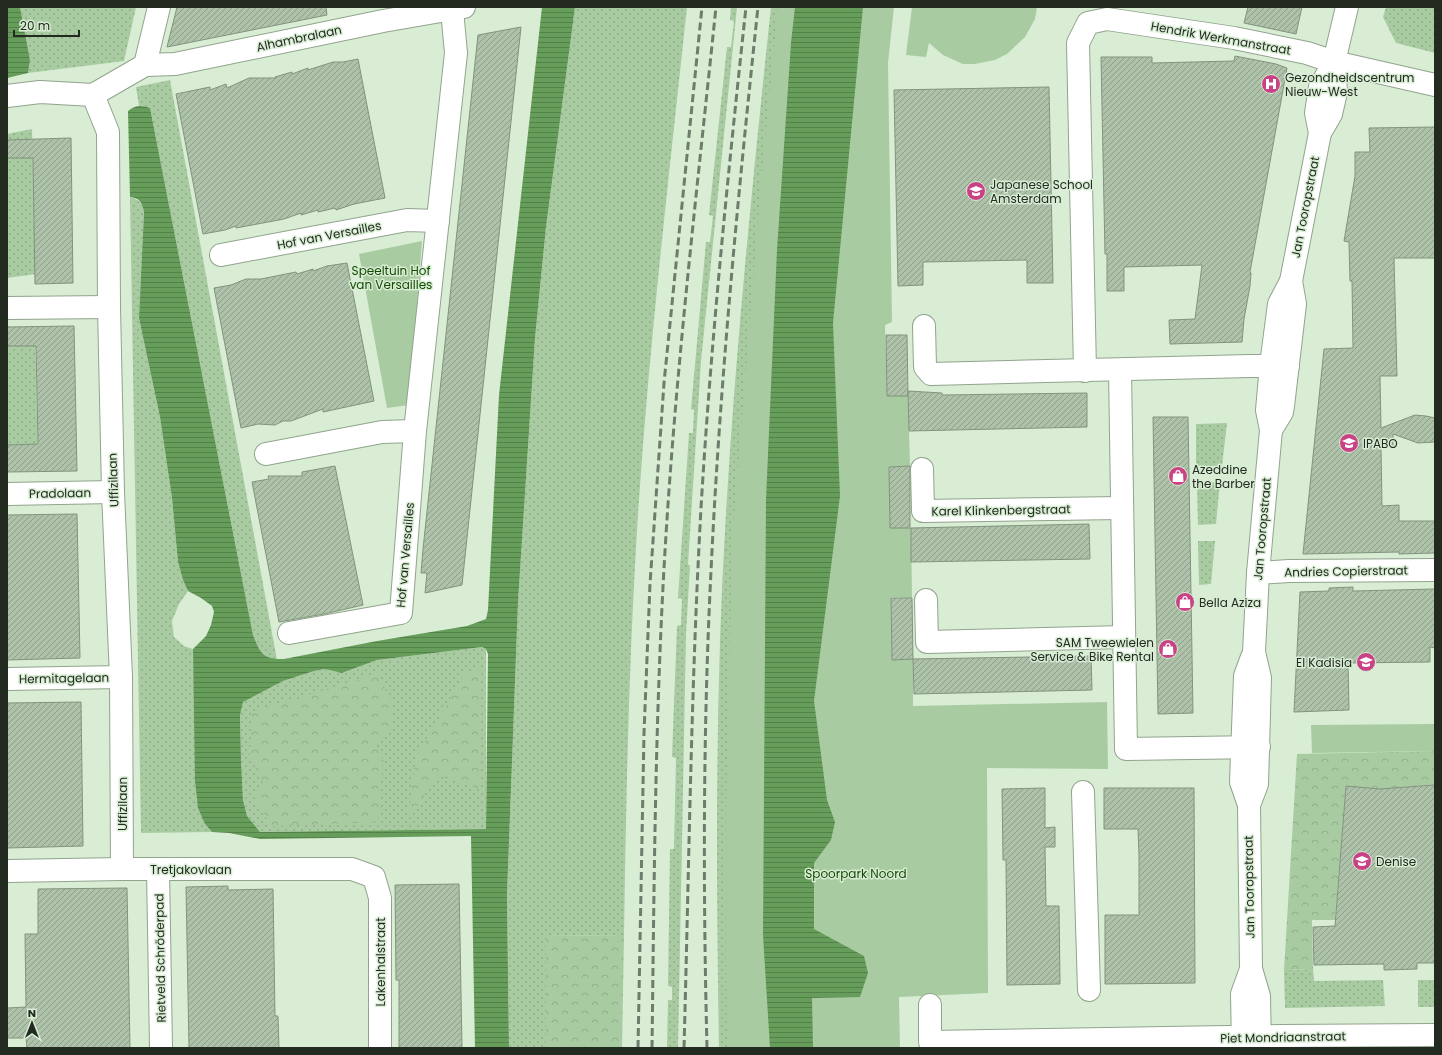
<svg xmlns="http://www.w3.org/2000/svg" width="1442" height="1055" viewBox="0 0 1442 1055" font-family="Poppins,sans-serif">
  <defs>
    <pattern id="grass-dots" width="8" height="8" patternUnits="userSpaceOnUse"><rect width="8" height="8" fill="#a8cba1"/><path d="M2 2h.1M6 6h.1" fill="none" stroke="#90ae8a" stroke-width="1.8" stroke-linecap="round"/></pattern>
    <pattern id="forest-crowns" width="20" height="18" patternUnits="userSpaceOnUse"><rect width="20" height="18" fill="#a8cba1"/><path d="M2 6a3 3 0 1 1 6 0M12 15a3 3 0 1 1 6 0" fill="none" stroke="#90ae8a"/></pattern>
    <pattern id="water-rules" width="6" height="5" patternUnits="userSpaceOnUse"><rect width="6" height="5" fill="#669d5a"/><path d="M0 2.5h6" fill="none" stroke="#54804a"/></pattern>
    <pattern id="building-hatch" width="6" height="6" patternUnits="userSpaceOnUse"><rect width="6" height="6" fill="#aec2aa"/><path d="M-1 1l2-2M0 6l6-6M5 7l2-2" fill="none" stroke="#8d9e8a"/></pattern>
  </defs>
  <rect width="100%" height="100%" fill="#d8edd4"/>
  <g fill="url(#grass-dots)">
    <polygon points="20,7 136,7 124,61 28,73 30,60"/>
    <path d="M575,7h112c-18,169 -38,338 -49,507 -9,140 -12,281 -14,421l-78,1v112h-37l-2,-153 11,-293 17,-264 11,-111z"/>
    <polygon points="731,7 737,7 701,361 688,564 690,566 686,633 678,1048 667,1048 668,1000 672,1000 672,987 668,986 670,849 674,849 676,758 672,757 677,626 681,625 682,599 678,598 689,433 693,433 694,410 691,409 706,242 710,242 713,216 709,215 727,47 731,47 734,21 730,20"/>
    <path d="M771,7h24l-25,1041h-51c-3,-178 -4,-357 7,-535 10,-169 27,-337 45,-506z"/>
    <polygon points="1386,7 1435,7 1435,53 1396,43 1383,17"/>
    <path d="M170,80l107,580c-16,-1 -19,-12 -24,-25l-103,-527 -7,-2h-4l-3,-19z"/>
    <polygon points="32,129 36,274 7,278 7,134"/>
    <path d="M130,197c9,3 12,5 14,15l-5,106 21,99 12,81 6,64 5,18 5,11 -9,13 -7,17 2,16 10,9 9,3 2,66 10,109 7,8 -71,1z"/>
    <polygon points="7,328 35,328 38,466 7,467"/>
    <polygon points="1227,423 1222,466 1196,466 1196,424"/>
    <polygon points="1220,482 1216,524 1198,525 1197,483"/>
    <polygon points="1198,541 1215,541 1211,584 1199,585"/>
    <polygon points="482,647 486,649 486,829 260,832 247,816 243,800 241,760 240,714 243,702 283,681 314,671 325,669 343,673 377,660"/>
    <polygon points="1313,969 1314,981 1383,980 1385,1006 1285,1008 1284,970"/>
    <rect x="1418" y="980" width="17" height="27"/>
  </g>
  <g fill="url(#forest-crowns)">
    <polygon points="480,669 480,789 437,775 408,820 416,756 447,705 465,672"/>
    <polygon points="379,673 392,706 391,728 374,744 383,759 378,822 271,826 253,795 263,783 250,757 252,712"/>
    <polygon points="1435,751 1435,785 1380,789 1346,786 1335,920 1312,920 1313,969 1284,970 1297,754"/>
    <polygon points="624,935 622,1048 546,1048 546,936"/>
  </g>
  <g fill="#a8cba1">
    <polygon points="778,7 894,7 888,63 892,322 885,325 887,396 908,396 910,466 889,467 890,528 911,528 912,598 891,597 892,659 913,659 913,706 1107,702 1108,769 987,768 988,993 899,997 900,1048 727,1048 725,866 728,699 733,528 762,171"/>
    <polygon points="912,7 1037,7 1035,19 1025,37 1007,54 995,60 975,64 963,64 943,55 929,43 926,57 906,55"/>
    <polygon points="422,241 409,405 387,408 359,254"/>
    <polygon points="1435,724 1435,751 1312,753 1311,725"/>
  </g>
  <g fill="url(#water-rules)" fill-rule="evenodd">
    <polygon points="7,7 20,7 30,60 28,73 7,78"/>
    <path d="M542,7h33l-29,220 -11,111 -17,264 -11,293 2,153h-34l-4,-212 -211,3 -31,-6 -17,-1 -7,-8 -7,-16 -3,-27 -2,-132 13,-13 5,-11 3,-13 -2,-6 -11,-8 -13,-7 -5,-11 -5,-18 -6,-64 -12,-81 -21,-99 5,-106c-2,-9 -4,-14 -14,-15l-2,-86c7,-6 13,-6 22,-3l103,527c7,18 10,25 31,24l93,-18 90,-15 19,-7 2,-9 11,-215zM482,647l4,2 2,5 -2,175 -226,3 -13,-16 -4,-16 -2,-40 -1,-45 3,-13 40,-21 31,-10 11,-2 17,4 35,-13z"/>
    <polygon points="795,7 863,7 833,323 840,496 814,701 827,800 835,822 831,840 814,863 814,929 864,956 868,973 860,997 812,998 813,1048 770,1048 763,935 766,500 777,250 791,43"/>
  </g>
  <g fill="url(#building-hatch)" stroke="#81947d">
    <polygon points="177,7 326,7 327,15 167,47"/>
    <polygon points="1248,7 1302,7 1296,34 1244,23"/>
    <polygon points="521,27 462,585 425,593 427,573 421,573 423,549 478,35"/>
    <polygon points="1235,56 1276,64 1287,68 1250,272 1251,273 1250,286 1244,319 1242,342 1170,344 1169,320 1195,319 1202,265 1124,267 1124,291 1107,291 1107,254 1105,254 1101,57 1152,57 1152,63 1234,61"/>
    <polygon points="358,59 385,198 354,204 336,210 335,208 318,212 318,210 301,215 301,213 284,219 236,228 236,226 225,230 203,234 176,94 210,87 210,90 226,84 227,88 249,78 276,78 275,77 292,72 292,74 308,68 308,70 333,62 343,62"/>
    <polygon points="1049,87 1053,283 1027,283 1027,260 923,262 923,285 898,286 894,90"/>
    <polygon points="1435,127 1435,258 1394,258 1397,376 1380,376 1381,428 1415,415 1426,416 1435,418 1435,442 1418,443 1393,434 1393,447 1381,448 1382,506 1399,505 1399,521 1435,521 1435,553 1399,554 1399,552 1303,554 1324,349 1353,348 1352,281 1350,281 1349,242 1344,241 1355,176 1355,152 1370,152 1369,128"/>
    <polygon points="71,138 73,283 35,284 33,158 7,158 7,140"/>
    <polygon points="347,263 374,401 323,412 323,409 291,421 283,421 275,425 258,424 241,428 214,288 231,285 246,279 261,279 296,272 297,274 313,269 313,271 327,266"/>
    <polygon points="74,326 77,471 7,472 7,445 38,444 36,346 7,346 7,327"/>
    <polygon points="886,335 907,335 908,396 887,396"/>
    <polygon points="908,391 942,393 942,395 1087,393 1087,427 909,431"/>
    <polygon points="1153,417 1188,417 1193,713 1158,714"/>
    <polygon points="335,466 363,605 324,614 279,622 252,482 269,479 268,476 302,476 302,472"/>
    <polygon points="910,466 910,528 890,528 889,467"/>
    <polygon points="77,514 80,658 7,660 7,515"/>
    <polygon points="1089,524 1090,559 911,562 911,528"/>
    <polygon points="1353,587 1353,591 1435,589 1435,648 1430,647 1430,662 1348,663 1349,710 1294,712 1300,592 1329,591 1329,588"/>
    <polygon points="891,598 912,598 913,659 892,660"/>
    <polygon points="1091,656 1092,690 914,694 913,659"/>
    <polygon points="81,702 83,846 7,848 7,703"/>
    <polygon points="1435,785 1435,963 1417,963 1417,969 1384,970 1384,964 1314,965 1313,927 1335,926 1346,786 1380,789"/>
    <polygon points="1045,788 1045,828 1055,827 1055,847 1045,847 1046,906 1059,906 1060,984 1007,985 1006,860 1003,860 1002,789"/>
    <polygon points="1104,788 1194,788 1195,983 1105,984 1105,915 1139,915 1139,855 1138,829 1104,829"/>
    <polygon points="459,884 462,1048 399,1048 399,980 396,980 395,885"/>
    <polygon points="228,886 228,890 273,889 275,1016 278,1016 279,1048 189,1048 186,887"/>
    <polygon points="127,888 130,1048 27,1048 26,1038 7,1038 7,1008 26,1007 25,934 38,934 38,889"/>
  </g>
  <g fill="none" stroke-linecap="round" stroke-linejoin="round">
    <defs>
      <g id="minor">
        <polyline points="145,65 159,7"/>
        <polyline points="93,95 108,132 109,307 113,492 121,677 122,869"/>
        <polyline points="7,96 40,92 93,95 145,65 175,64 383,21 464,7"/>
        <polyline points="1320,133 1316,113 1320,87 1334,62"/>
        <polyline points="221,255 407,220 438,221"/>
        <polyline points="7,308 109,307"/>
        <polyline points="924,326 925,367 931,374 1250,366 1288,366"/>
        <polyline points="1120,370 1126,749 1259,747"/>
        <polyline points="1085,371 1078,43 1088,23 1107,19 1234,38 1307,53 1334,62 1435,85"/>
        <polyline points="1271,430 1282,412 1283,406 1295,304 1291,281"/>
        <polyline points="266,454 382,432 415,431"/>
        <polyline points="922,469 923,511 1121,508"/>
        <polyline points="7,494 113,492"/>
        <polyline points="1258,573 1289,571 1435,570"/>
        <polyline points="926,600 927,642 1123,637"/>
        <polyline points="289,633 401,613 415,431 456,53 452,10"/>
        <polyline points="1252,657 1245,676 1241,782 1249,805 1251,969 1259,996 1260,1048"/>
        <polyline points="7,679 121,677"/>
        <polyline points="1083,792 1089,990"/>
        <polyline points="1249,805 1257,784 1260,678 1254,652 1258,573 1271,430 1267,410 1271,365 1279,304 1291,281 1320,133 1331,114 1336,92 1334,62 1347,7"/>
        <polyline points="158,869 161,1048"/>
        <polyline points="7,871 122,869 352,869 374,877 380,898 380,1048"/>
        <polyline points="930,1005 930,1042 1281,1036 1435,1035"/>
        <polyline points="1243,1048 1242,994 1251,969"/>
      </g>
    </defs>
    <use href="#minor" stroke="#91a48d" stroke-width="24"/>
    <use href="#minor" stroke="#fff" stroke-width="22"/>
    <g stroke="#6e7c6b" stroke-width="3" stroke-dasharray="8 4" stroke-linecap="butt">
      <polyline points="638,1048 644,733 650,584 664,383 702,7"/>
      <path d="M652,1048c2,-154 3,-308 11,-461 10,-194 33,-387 53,-580"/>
      <path d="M684,1048c5,-180 7,-360 17,-540 10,-167 27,-334 45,-501"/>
      <path d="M707,1048c-4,-159 -4,-318 4,-477 9,-189 27,-376 47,-564"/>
    </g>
  </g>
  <defs>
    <symbol id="hospital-disc" viewBox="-11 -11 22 22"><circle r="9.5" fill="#c84285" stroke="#d8edd4"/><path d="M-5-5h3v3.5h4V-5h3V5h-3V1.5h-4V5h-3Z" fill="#fff"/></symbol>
    <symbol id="school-disc" viewBox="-11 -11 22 22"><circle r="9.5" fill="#c84285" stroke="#d8edd4"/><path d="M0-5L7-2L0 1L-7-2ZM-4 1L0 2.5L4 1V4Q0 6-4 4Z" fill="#fff"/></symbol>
    <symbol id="university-disc" viewBox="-11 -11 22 22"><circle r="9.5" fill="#c84285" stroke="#d8edd4"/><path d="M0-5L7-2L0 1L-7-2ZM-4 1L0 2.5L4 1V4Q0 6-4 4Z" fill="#fff"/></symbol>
    <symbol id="shop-disc" viewBox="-11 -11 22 22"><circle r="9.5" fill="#c84285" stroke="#d8edd4"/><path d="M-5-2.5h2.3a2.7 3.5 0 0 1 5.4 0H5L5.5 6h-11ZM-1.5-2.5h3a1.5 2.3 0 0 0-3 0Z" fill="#fff"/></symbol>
  </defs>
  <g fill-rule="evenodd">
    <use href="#hospital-disc" x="1260" y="73" width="22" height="22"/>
    <use href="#school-disc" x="965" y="180" width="22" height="22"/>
    <use href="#university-disc" x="1338" y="432" width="22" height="22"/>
    <use href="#shop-disc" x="1167" y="465" width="22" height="22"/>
    <use href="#shop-disc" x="1174" y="591" width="22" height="22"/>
    <use href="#shop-disc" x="1157" y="638" width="22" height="22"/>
    <use href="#school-disc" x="1355" y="651" width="22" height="22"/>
    <use href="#school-disc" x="1351" y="850" width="22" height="22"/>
  </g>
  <g text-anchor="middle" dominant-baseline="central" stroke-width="3" stroke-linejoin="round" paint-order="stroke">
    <g font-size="12" fill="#232b21" stroke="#d8edd4">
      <text transform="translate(299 38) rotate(-12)">Alhambralaan</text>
      <text transform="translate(1221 38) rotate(10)">Hendrik Werkmanstraat</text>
      <text transform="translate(1305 207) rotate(-79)">Jan Tooropstraat</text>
      <text transform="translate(329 235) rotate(-11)">Hof van Versailles</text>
      <text transform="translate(113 480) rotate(-92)">Uffizilaan</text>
      <text transform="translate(60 493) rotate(-1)">Pradolaan</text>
      <text transform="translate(1001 510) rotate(-1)">Karel Klinkenbergstraat</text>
      <text transform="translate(1262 529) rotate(-85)">Jan Tooropstraat</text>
      <text transform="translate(405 555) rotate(-85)">Hof van Versailles</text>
      <text transform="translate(1346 571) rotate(-1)">Andries Copierstraat</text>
      <text transform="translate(64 678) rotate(-1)">Hermitagelaan</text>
      <text transform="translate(122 804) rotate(-90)">Uffizilaan</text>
      <text x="191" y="869">Tretjakovlaan</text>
      <text transform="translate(1249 887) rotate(-91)">Jan Tooropstraat</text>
      <text transform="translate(160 958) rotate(-91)">Rietveld Schröderpad</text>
      <text transform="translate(380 962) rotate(-90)">Lakenhalstraat</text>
      <text transform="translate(1283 1037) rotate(-1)">Piet Mondriaanstraat</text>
    </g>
    <g font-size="12" fill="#232b21" stroke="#d8edd4" text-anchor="start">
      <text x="1285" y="77">Gezondheidscentrum<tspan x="1285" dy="14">Nieuw-West</tspan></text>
      <text x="990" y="184">Japanese School<tspan x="990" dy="14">Amsterdam</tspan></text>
      <text x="1363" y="443">IPABO</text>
      <text x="1192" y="469">Azeddine<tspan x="1192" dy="14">the Barber</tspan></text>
      <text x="1199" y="602">Bella Aziza</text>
      <text x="1154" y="642" text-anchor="end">SAM Tweewielen<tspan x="1154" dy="14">Service &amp; Bike Rental</tspan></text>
      <text x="1352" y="662" text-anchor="end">El Kadisia</text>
      <text x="1376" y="861">Denise</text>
    </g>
    <g font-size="12" fill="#144b04" stroke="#d8edd4">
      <text x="391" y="270">Speeltuin Hof<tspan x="391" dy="14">van Versailles</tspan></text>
      <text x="856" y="873">Spoorpark Noord</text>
    </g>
  </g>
  <rect width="1442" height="1055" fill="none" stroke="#232b21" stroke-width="16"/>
  <g transform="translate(32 1023)" stroke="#d8edd4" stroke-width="3" paint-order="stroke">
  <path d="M0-3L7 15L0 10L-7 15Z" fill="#232b21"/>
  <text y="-6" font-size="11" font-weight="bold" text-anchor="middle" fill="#232b21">N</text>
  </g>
  <path d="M14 30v6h65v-6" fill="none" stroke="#232b21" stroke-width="2"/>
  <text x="20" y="30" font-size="12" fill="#232b21" stroke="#d8edd4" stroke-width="3" paint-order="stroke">20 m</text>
</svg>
